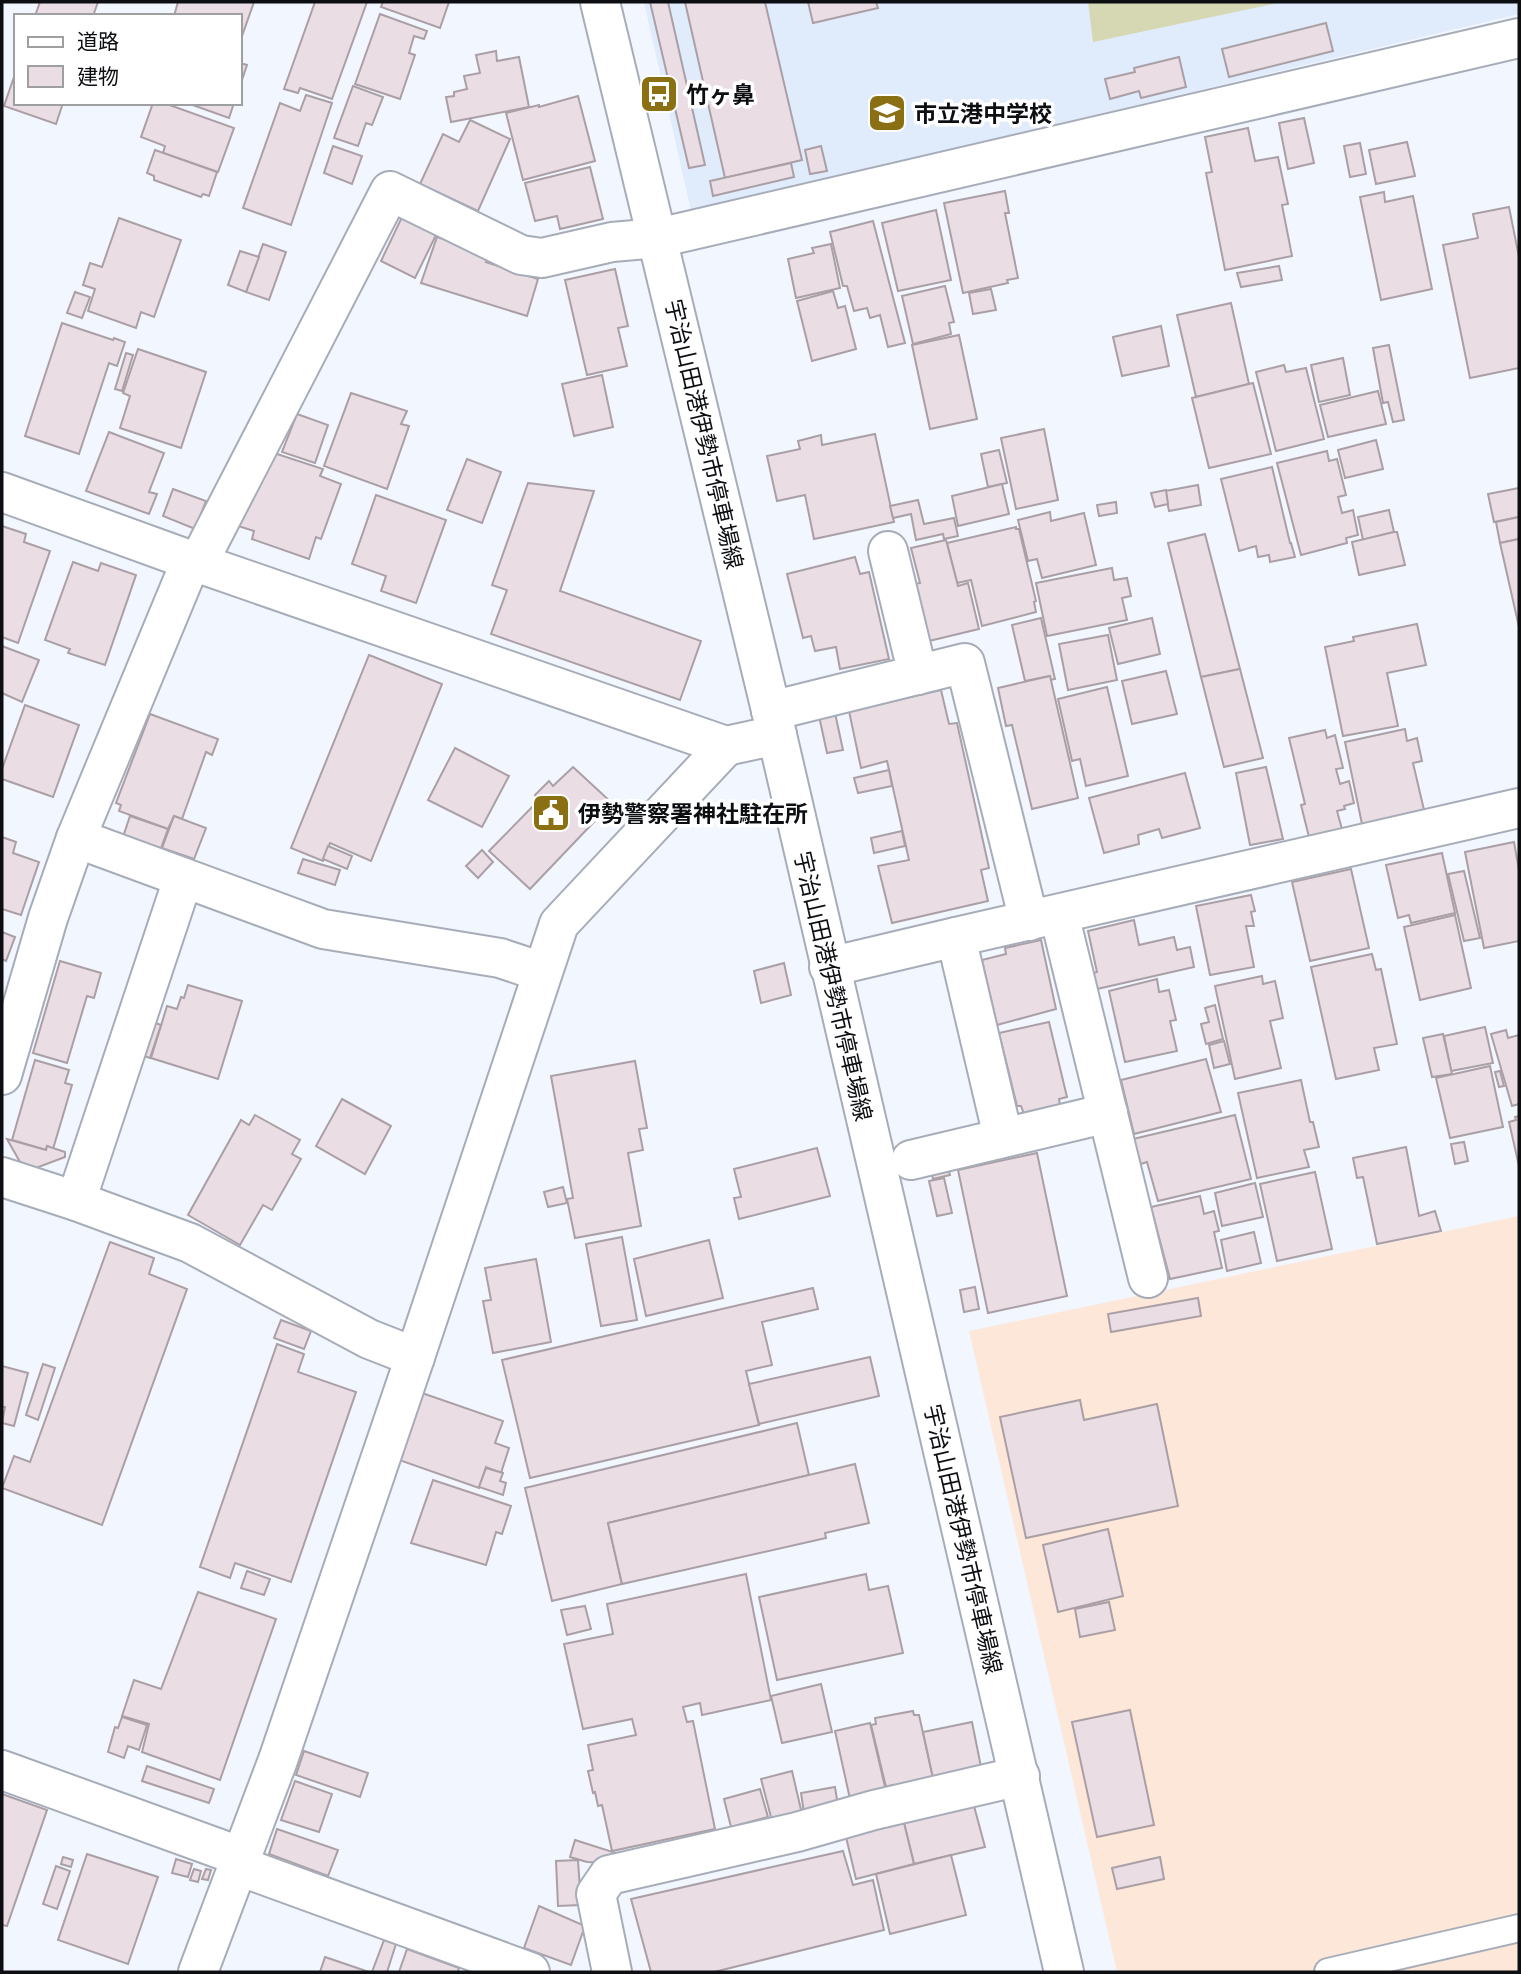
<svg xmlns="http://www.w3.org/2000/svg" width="1521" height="1974" viewBox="0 0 1521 1974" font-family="'Noto Sans','Noto Sans JP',sans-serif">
  <rect width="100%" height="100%" fill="#f1f6ff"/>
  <polygon fill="#fce7d9" points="1519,1216 1519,1972 1117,1972 969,1331"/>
  <polygon fill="#e0ebfc" points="644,2 1519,2 1519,14 691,211"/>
  <polygon fill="#d6d8b3" points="1088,2 1283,2 1093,42"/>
  <g fill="#eadee4" stroke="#ab9fa6" stroke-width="2">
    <polygon points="40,2 98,2 93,16 35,16"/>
    <polygon points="178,2 254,2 242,36 240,35 240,16 174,16"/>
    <polygon points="315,2 367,2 332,99 300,88 298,93 284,89"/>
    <polygon points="383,2 449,2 440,28 381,7"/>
    <polygon points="650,2 668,2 705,165 689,168"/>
    <polygon points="685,2 765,2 802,160 725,178"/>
    <polygon points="808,2 876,2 878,8 813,23"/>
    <polygon points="380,14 427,31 424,39 414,36 409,53 415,55 400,99 355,84"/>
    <polygon points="1326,23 1333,51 1229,77 1222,49"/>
    <polygon points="496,51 497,61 519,57 529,107 451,122 446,97 454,96 454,92 467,89 464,76 480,73 476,55"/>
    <polygon points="1179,57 1186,87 1141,98 1139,91 1110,99 1105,79 1135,72 1134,68"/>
    <polygon points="240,63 247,65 240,86"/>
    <polygon points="16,71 16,103 63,103 56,124 4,106"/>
    <polygon points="353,86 383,97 372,125 366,123 358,146 334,138"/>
    <polygon points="306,95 332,103 291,225 243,208 280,103 300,111"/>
    <polygon points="578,96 595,161 523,180 506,113 539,105 539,107"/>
    <polygon points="153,103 164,103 234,128 218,172 163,153 165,146 141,137"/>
    <polygon points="187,103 234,103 229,118"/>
    <polygon points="1304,118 1314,163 1288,169 1279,123"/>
    <polygon points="470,120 510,139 478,211 420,184 443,134 459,142"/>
    <polygon points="1248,128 1255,161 1278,157 1288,204 1282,205 1292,256 1225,270 1206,173 1212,172 1205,137"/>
    <polygon points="1407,142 1415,176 1376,184 1369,150"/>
    <polygon points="1360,143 1366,174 1350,177 1344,146"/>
    <polygon points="333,146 362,156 352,184 324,173"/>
    <polygon points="821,146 827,171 810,174 805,150"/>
    <polygon points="155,150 217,172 209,196 203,194 201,197 154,180 154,176 147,173"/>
    <polygon points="791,163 794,177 713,196 710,181"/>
    <polygon points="590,167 603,219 560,229 557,216 535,221 525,183"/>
    <polygon points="1005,191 1009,213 1005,213 1018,278 1007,280 1008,283 963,293 944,203"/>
    <polygon points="1384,192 1385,202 1413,196 1432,289 1381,300 1360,197"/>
    <polygon points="1509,207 1519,257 1519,368 1470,378 1443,245 1478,238 1473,214"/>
    <polygon points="936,210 951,280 898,291 882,223"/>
    <polygon points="403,215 438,231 415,278 381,261"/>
    <polygon points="119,218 181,240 154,317 141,312 136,328 88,311 95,289 83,285 90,263 102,267"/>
    <polygon points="873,221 905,343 888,347 880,315 870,318 867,308 854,311 847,286 843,286 830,232"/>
    <polygon points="437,237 489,254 486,262 538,279 527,316 421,283"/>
    <polygon points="263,244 286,252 269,300 246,292"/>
    <polygon points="831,244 840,288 796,298 788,259 814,253 812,248"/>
    <polygon points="240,251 259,257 246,292 228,285"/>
    <polygon points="1279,266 1282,280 1241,287 1237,273"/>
    <polygon points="615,269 628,326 618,328 627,366 587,375 565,280"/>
    <polygon points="945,286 954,322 949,323 951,334 913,344 902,296"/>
    <polygon points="991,289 996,310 973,314 969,293"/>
    <polygon points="833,291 838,308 845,306 856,349 812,361 797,301"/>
    <polygon points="75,292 90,297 82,318 67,313"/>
    <polygon points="1231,303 1249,384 1196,397 1177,315"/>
    <polygon points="62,323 113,340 114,338 125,342 117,366 109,363 79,454 25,436"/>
    <polygon points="1161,326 1169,366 1122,376 1113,337"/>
    <polygon points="959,335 977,419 930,429 912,345"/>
    <polygon points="1389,345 1404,420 1393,422 1388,402 1383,403 1373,348"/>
    <polygon points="138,349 206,372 181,448 120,428 130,396 123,393"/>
    <polygon points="126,353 133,355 122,391 115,389"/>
    <polygon points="1343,358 1350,395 1319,402 1311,365"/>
    <polygon points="1284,365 1286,372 1306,368 1324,439 1276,451 1256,372"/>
    <polygon points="602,375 613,427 574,436 562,384"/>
    <polygon points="1253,383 1271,454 1209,468 1192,398"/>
    <polygon points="1378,391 1386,424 1328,437 1320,405"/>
    <polygon points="351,393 407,411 401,424 409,426 387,489 324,466"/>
    <polygon points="297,414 328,425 315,463 282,452"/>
    <polygon points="1044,429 1058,500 1016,509 1001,438"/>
    <polygon points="109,432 164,453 149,492 157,494 149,514 86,491"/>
    <polygon points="875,434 894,522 814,539 805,495 777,501 767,456 800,449 798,441 821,435 822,445"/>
    <polygon points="1376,440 1383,469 1345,478 1338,450"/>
    <polygon points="999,450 1007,483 988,487 981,454"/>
    <polygon points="1327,451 1329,461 1337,459 1346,495 1338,497 1342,513 1353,510 1358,535 1346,538 1347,543 1301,555 1277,463"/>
    <polygon points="274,453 323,469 320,476 341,484 321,539 316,537 309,559 252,539 254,531 238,526"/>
    <polygon points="467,459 501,472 482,523 447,510"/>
    <polygon points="1272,467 1290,543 1291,543 1295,557 1270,562 1269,555 1258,557 1256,546 1239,551 1221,479"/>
    <polygon points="528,483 594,491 560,591 701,641 680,700 491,634 507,590 492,585"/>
    <polygon points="1002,484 1009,514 958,526 952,496"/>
    <polygon points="1198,485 1201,505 1169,511 1165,491"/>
    <polygon points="1519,488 1519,517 1494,522 1488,494"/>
    <polygon points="173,489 206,501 195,529 163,516"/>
    <polygon points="1166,490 1168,504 1155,507 1151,493"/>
    <polygon points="376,495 446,520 416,603 381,591 386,576 352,564"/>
    <polygon points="918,500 924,524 954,518 958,536 944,539 943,534 916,540 911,514 893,518 890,506"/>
    <polygon points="1116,502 1117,513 1099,516 1097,505"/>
    <polygon points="1389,510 1394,532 1363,540 1358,517"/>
    <polygon points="1050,512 1051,521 1084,513 1096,565 1042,578 1037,559 1028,561 1018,520"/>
    <polygon points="1519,517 1519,539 1500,543 1496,522"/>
    <polygon points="2,526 26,534 24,542 50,551 18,643 2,637"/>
    <polygon points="1016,527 1016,529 1019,529 1036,601 1034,602 1036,612 982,626 971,580 957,583 947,543"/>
    <polygon points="1394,532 1397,532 1405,565 1359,575 1352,542"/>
    <polygon points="1205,534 1240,669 1201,677 1168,543"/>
    <polygon points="1519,539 1519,627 1500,543"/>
    <polygon points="946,540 958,586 968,583 979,629 929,641 915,584 920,583 911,548"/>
    <polygon points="855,557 860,574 869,572 889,659 840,669 836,647 815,651 811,636 803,638 787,574"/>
    <polygon points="73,562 98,571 101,563 136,575 105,665 68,653 70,649 45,640"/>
    <polygon points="1112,568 1114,580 1127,578 1131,596 1122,598 1127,620 1047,636 1036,583"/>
    <polygon points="1041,618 1055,679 1050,680 1050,676 1025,681 1012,625"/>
    <polygon points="1152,618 1160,654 1118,664 1109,628"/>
    <polygon points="1417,624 1426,665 1387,673 1398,726 1343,736 1325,647 1354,641 1353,637"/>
    <polygon points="1108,635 1117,680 1068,690 1059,644"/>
    <polygon points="2,646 39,660 22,702 2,693"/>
    <polygon points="369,655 442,684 371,861 330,843 323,861 291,848"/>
    <polygon points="1240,669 1263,758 1224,767 1201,677"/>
    <polygon points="1166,671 1177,714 1132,724 1122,681"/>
    <polygon points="1050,676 1078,798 1032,809 1012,725 1006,726 998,688"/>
    <polygon points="1107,687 1128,776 1086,786 1080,759 1072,761 1058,699"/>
    <polygon points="941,690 949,724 957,723 989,868 981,870 988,901 892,923 878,866 909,860 887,761 861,768 849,711"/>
    <polygon points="25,705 79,725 53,797 2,779 2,769"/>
    <polygon points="835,713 843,750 827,753 819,716"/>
    <polygon points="150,714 218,739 212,755 206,752 182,819 174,816 168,829 119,811 121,805 116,803"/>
    <polygon points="1405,729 1407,741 1417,738 1422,761 1413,763 1424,810 1362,824 1345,742"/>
    <polygon points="1325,730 1327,738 1335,735 1343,768 1336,769 1340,784 1349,781 1354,803 1344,806 1345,809 1337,811 1342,829 1309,837 1301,805 1305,804 1289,738"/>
    <polygon points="455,748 509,776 482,827 428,800"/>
    <polygon points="573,767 612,803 530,889 489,851 539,800 535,795 549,781 553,786"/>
    <polygon points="1266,767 1283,839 1250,845 1236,773"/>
    <polygon points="889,770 892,786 858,793 854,778"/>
    <polygon points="1185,773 1200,828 1162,838 1159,829 1138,835 1139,844 1104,853 1089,798"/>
    <polygon points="130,816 168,829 160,851 123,837"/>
    <polygon points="174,816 206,828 194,859 162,848"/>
    <polygon points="902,831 905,846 874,853 871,838"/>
    <polygon points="2,837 16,842 13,853 39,862 21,915 2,909"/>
    <polygon points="1514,842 1519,870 1519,941 1484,948 1465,852"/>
    <polygon points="328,846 352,856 347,869 323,859"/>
    <polygon points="482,850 493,862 478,878 466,866"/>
    <polygon points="1442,853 1455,913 1411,923 1409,915 1398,918 1386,865"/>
    <polygon points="303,859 340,870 335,885 298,873"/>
    <polygon points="1351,869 1369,948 1310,961 1292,882"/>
    <polygon points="1464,871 1480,938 1464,941 1448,874"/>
    <polygon points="1251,895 1255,911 1251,912 1254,926 1246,926 1254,967 1210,975 1196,906"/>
    <polygon points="1455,915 1471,988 1420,1000 1404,927"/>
    <polygon points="1134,920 1139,945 1174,937 1177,950 1190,947 1194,967 1097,989 1093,973 1097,972 1088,931"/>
    <polygon points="2,932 15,937 6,961 2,959"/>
    <polygon points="1041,940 1056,1009 997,1025 982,960 1006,954 1005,948"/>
    <polygon points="1372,954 1376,970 1381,969 1397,1044 1374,1048 1379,1070 1336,1079 1311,967"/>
    <polygon points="60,961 101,973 94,998 87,996 67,1063 33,1053"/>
    <polygon points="784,963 791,995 761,1003 754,971"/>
    <polygon points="1262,976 1263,984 1275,981 1283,1018 1270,1021 1281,1068 1235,1079 1215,986"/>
    <polygon points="1157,979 1159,992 1169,990 1176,1020 1170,1021 1177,1051 1125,1062 1109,991"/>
    <polygon points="188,985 242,1001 218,1079 151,1058 167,1006 177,1009 181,997 184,998"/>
    <polygon points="1215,1005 1223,1039 1206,1044 1201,1024 1209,1022 1205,1008"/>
    <polygon points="152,1022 161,1025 150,1058 141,1055"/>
    <polygon points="1049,1022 1067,1097 1059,1099 1060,1105 1024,1114 1021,1106 1017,1106 999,1033"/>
    <polygon points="1485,1027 1493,1063 1451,1071 1444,1036"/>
    <polygon points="1506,1030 1508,1038 1519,1035 1519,1104 1512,1106 1491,1034"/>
    <polygon points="1443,1034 1452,1074 1432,1077 1423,1038"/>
    <polygon points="1224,1041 1230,1064 1214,1068 1209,1045"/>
    <polygon points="1206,1059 1221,1112 1134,1134 1121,1080"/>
    <polygon points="35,1060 69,1070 65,1083 72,1085 53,1149 47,1146 46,1150 12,1140"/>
    <polygon points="635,1061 647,1128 639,1129 643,1150 628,1153 641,1226 575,1238 567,1199 573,1198 551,1076"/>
    <polygon points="1490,1066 1503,1127 1450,1138 1436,1078"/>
    <polygon points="1500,1071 1504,1086 1499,1087 1495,1072"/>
    <polygon points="1301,1080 1310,1122 1313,1122 1319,1147 1304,1150 1309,1167 1257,1178 1238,1093"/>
    <polygon points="342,1099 391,1126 365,1174 316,1146"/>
    <polygon points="255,1115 300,1140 292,1154 301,1159 272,1210 263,1205 240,1245 188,1215 241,1120 249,1125"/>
    <polygon points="1235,1115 1251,1179 1158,1201 1147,1162 1141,1164 1133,1139"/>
    <polygon points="1519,1116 1519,1166 1509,1122 1516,1120 1515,1117"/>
    <polygon points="7,1139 46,1150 47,1146 65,1152 65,1157 36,1168 20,1162"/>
    <polygon points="1464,1142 1468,1161 1455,1164 1451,1144"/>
    <polygon points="1406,1147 1419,1216 1435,1211 1441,1231 1377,1244 1363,1177 1357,1178 1353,1158"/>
    <polygon points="817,1148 830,1196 739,1219 734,1198 741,1197 734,1169"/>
    <polygon points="1037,1153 1067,1296 988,1313 958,1170"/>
    <polygon points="948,1167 950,1175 933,1179 931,1171"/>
    <polygon points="1315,1172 1332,1249 1277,1261 1260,1184"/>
    <polygon points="944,1178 952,1213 937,1216 929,1181"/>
    <polygon points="1255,1183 1263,1217 1222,1226 1215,1193"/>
    <polygon points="563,1187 567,1203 548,1207 544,1192"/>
    <polygon points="1200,1196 1204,1214 1214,1211 1219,1231 1214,1232 1222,1268 1170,1279 1151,1207"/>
    <polygon points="1254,1232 1261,1263 1227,1271 1221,1240"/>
    <polygon points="622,1237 637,1320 601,1326 586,1244"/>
    <polygon points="709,1240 723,1298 646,1316 634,1259"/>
    <polygon points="110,1242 154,1258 149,1274 187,1289 102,1525 2,1488 14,1456 30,1462"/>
    <polygon points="536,1259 551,1342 493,1353 483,1301 491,1300 485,1268"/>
    <polygon points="975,1287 979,1309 964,1312 960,1290"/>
    <polygon points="813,1288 818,1309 762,1322 772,1365 746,1371 759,1425 530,1478 502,1360"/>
    <polygon points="1198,1298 1201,1316 1111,1332 1108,1314"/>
    <polygon points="281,1320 311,1331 304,1349 274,1338"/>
    <polygon points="277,1344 304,1354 298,1372 356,1392 291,1582 235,1563 230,1578 200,1567"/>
    <polygon points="870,1357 879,1396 759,1424 749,1384"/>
    <polygon points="43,1364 55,1368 38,1420 26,1415"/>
    <polygon points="2,1366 28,1373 14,1426 2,1423 5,1407 2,1407"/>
    <polygon points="422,1393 503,1421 495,1443 509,1448 501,1473 486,1467 479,1488 399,1460"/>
    <polygon points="1080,1400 1084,1420 1157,1404 1178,1506 1026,1538 1000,1417"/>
    <polygon points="797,1423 809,1475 608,1523 622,1584 552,1601 525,1488"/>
    <polygon points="855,1464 869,1523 825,1533 826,1538 622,1584 608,1523"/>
    <polygon points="486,1468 503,1473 500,1481 506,1483 503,1495 479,1487"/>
    <polygon points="433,1480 511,1506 502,1534 496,1532 486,1565 411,1543"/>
    <polygon points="1108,1529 1123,1596 1058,1612 1043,1545"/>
    <polygon points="247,1571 270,1579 264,1595 241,1588"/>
    <polygon points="746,1574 771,1700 702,1715 700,1703 683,1707 687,1722 693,1721 715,1829 612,1851 602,1805 598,1806 595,1792 593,1793 588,1771 593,1770 588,1745 636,1735 632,1719 583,1729 564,1644 613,1634 607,1604"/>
    <polygon points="866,1574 869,1590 888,1586 903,1653 777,1680 759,1597"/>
    <polygon points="198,1592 276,1619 220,1780 142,1752 149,1724 122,1716 134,1680 161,1689"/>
    <polygon points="1109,1602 1115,1630 1080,1637 1075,1609"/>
    <polygon points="585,1606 591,1629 567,1635 561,1610"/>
    <polygon points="821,1684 832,1732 782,1743 771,1696"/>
    <polygon points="1130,1710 1154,1825 1097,1837 1072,1722"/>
    <polygon points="913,1711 914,1715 919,1715 933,1778 893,1787 892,1785 886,1787 871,1725 876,1724 875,1718"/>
    <polygon points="122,1717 147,1725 139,1750 128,1746 124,1758 108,1752 115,1727 118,1728"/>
    <polygon points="972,1722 981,1767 933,1778 923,1732"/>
    <polygon points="870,1723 886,1791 850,1799 835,1731"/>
    <polygon points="304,1751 368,1773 360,1797 296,1775"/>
    <polygon points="147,1766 214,1789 209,1803 142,1781"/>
    <polygon points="792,1771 802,1814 772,1821 761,1779"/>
    <polygon points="295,1781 332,1794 319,1832 281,1820"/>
    <polygon points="835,1787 838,1806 804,1813 801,1793"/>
    <polygon points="760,1789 768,1817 731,1827 724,1799"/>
    <polygon points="2,1794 47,1810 7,1926 2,1925"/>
    <polygon points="974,1806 985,1847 914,1864 904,1823"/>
    <polygon points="904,1823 914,1864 856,1879 846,1837"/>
    <polygon points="277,1829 338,1850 328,1876 269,1854"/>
    <polygon points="575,1840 616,1853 611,1863 587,1862 570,1857"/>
    <polygon points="843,1851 853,1885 873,1880 884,1930 714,1972 651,1972 631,1899"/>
    <polygon points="87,1854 158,1877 128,1964 58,1940"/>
    <polygon points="951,1855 966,1915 890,1934 876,1874"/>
    <polygon points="63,1857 73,1860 71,1867 61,1864"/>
    <polygon points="1160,1857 1164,1879 1117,1889 1112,1868"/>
    <polygon points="176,1859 192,1864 188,1877 172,1873"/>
    <polygon points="578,1860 581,1905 558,1906 556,1861"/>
    <polygon points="56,1866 70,1871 57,1909 43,1904"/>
    <polygon points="194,1869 201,1871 198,1882 190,1880"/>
    <polygon points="206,1869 211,1870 208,1880 202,1879"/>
    <polygon points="539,1906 585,1926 571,1965 524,1948"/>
    <polygon points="384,1940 396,1944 387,1972 372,1972"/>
    <polygon points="407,1949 459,1968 458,1972 399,1972"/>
    <polygon points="325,1957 369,1972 320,1972"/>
  </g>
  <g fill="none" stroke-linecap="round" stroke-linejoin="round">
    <defs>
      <polyline id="lane" points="1328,1972 1519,1928"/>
      <g id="street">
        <polyline points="2,492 198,563 726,746 777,735"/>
        <polyline points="888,551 918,675"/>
        <polyline points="198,563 390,191 521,255 542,258 612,242 658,238 1519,38"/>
        <polyline points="771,711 965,663 1029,921"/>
        <polyline points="76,838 323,929 500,958 542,972"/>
        <polyline points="1059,914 1148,1278"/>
        <polyline points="956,937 1003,1137"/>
        <polyline points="829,967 956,937 1519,808"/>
        <polyline points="2,1075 48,918 76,838 191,561"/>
        <polyline points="911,1160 1108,1113"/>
        <polyline points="2,1177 76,1201 190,1243 369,1339 415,1357"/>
        <polyline points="76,1201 183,879"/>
        <polyline points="2,1770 242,1857"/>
        <polyline points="239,1866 530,1972"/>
        <polyline points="198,1972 278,1760 415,1357 559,924 726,746"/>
        <polyline points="612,1972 596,1894 609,1875 797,1832 874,1810 1020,1776"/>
      </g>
      <polyline id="secondary" points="600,2 777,735 1064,1972"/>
    </defs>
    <use href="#lane" stroke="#a7adb8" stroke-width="30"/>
    <use href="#street" stroke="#a7adb8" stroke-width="42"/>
    <use href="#secondary" stroke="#a7adb8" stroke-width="42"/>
    <use href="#lane" stroke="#fff" stroke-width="26"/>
    <use href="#street" stroke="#fff" stroke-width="38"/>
    <use href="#secondary" stroke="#fff" stroke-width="38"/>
  </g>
  <defs>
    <symbol id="bus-square" viewBox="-11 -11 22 22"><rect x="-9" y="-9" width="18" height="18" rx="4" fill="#8b7013" stroke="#fff"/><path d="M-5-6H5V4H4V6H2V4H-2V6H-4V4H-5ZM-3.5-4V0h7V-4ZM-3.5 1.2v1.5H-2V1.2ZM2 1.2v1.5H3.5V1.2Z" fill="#fff"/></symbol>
    <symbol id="school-square" viewBox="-11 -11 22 22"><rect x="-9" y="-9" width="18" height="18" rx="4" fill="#8b7013" stroke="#fff"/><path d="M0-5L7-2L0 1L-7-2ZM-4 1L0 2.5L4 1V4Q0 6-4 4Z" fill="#fff"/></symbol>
    <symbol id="civic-square" viewBox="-11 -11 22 22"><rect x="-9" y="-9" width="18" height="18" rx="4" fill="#8b7013" stroke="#fff"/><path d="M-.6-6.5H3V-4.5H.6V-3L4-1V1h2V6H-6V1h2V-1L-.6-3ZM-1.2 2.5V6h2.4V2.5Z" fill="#fff"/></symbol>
  </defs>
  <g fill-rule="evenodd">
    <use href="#bus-square" x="637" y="72" width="44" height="44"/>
    <use href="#school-square" x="865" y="91" width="44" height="44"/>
    <use href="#civic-square" x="529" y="791" width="44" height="44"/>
  </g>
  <g text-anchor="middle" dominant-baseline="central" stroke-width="7" stroke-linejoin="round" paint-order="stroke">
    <g font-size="23" font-weight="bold" fill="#0c0e12" stroke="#fff" text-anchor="start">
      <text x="686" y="94">竹ヶ鼻</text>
      <text x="914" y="113">市立港中学校</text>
      <text x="578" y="813">伊勢警察署神社駐在所</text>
    </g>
    <g font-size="23" fill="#0c0e12" stroke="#fff">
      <text transform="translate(705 434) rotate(77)">宇治山田港伊勢市停車場線</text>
      <text transform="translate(834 986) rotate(77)">宇治山田港伊勢市停車場線</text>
      <text transform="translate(964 1539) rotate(77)">宇治山田港伊勢市停車場線</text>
    </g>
  </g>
  <rect width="1521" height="1974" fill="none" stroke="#0c0e12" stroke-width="7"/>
  <rect x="14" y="14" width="228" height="91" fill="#ffffff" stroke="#9e9fa0" stroke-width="2"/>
  <rect x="28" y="37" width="35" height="10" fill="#ffffff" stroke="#9e9fa0" stroke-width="2"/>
  <text x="77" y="49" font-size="21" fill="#0c0e12">道路</text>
  <rect x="28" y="66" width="35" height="21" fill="#eadee4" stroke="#9e9fa0" stroke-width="2"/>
  <text x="77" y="84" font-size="21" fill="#0c0e12">建物</text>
</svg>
